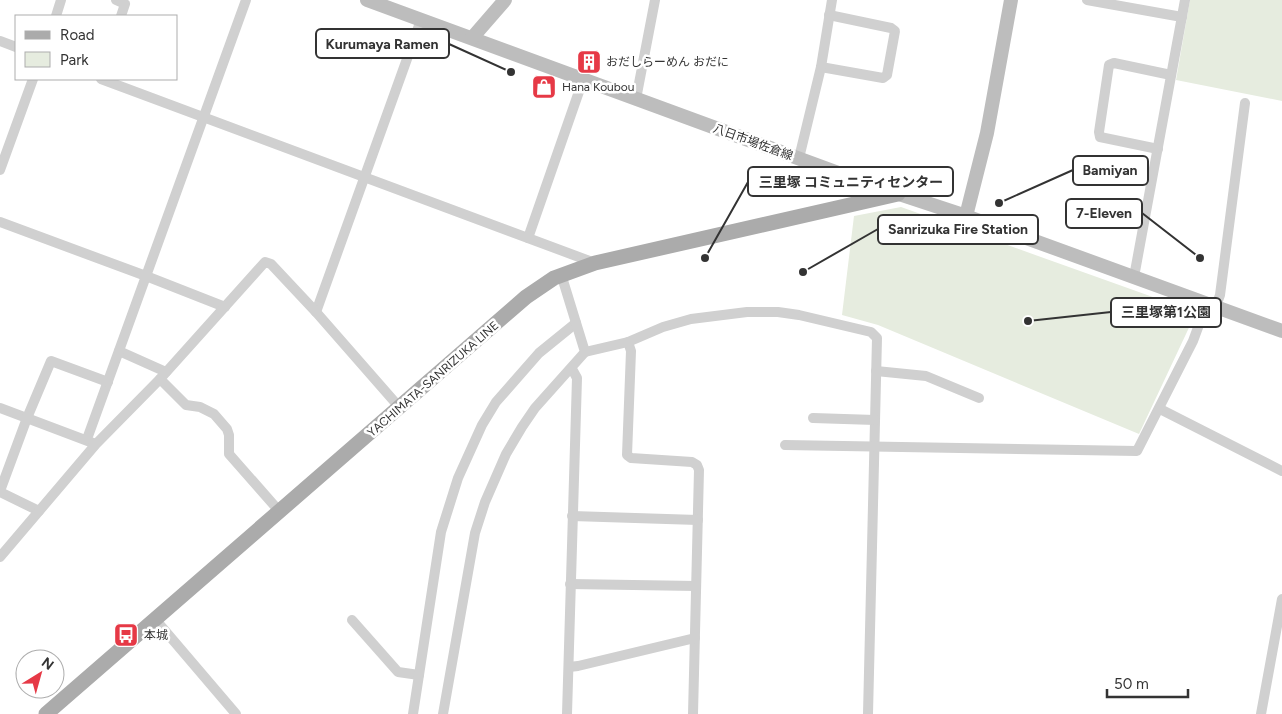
<svg xmlns="http://www.w3.org/2000/svg" width="1282" height="714" viewBox="0 0 1282 714" font-family="Figtree,'Noto Sans JP',sans-serif">
  <rect width="100%" height="100%" fill="#fff"/>
  <g fill="#e6ecdf">
    <polygon points="1190,0 1282,0 1282,101 1176,80"/>
    <polygon points="901,207 1192,311 1194,317 1139,434 878,325 842,315 854,216"/>
  </g>
  <g fill="none" stroke-linecap="round" stroke-linejoin="round">
    <g stroke="#d0d0d0" stroke-width="10">
      <polyline points="116,0 125,4 121,16"/>
      <polyline points="1087,0 1182,17"/>
      <polyline points="56,16 61,0"/>
      <polyline points="0,41 16,47"/>
      <polyline points="821,67 883,78 887,75 895,31 891,28 829,15"/>
      <polyline points="101,79 595,263"/>
      <polyline points="636,99 655,0"/>
      <polyline points="1158,149 1100,137 1099,132 1109,65 1114,63 1171,75"/>
      <polyline points="799,158 821,67 832,0"/>
      <polyline points="0,170 33,79"/>
      <polyline points="0,222 146,276 225,307"/>
      <polyline points="528,238 583,80"/>
      <polyline points="1134,277 1185,0"/>
      <polyline points="1216,306 1220,295 1245,103"/>
      <polyline points="316,312 421,20"/>
      <polyline points="628,342 631,351 627,455 631,458 692,462 697,465 699,470 693,714"/>
      <polyline points="119,351 166,372"/>
      <polyline points="585,352 628,342 663,327 691,319 747,312 778,312 799,315 871,332 877,338 868,714"/>
      <polyline points="876,371 926,376 979,398"/>
      <polyline points="160,379 186,405 200,407 214,414 227,429 229,435 229,454 280,512"/>
      <polyline points="0,408 93,443"/>
      <polyline points="1160,409 1282,471"/>
      <polyline points="813,418 875,420"/>
      <polyline points="87,439 246,0"/>
      <polyline points="785,445 1137,451 1193,341 1207,303"/>
      <polyline points="0,491 27,418 51,361 108,382"/>
      <polyline points="0,492 39,511"/>
      <polyline points="572,516 698,520"/>
      <polyline points="0,557 96,444 160,379 265,262 271,264 316,312 400,408"/>
      <polyline points="570,584 696,586"/>
      <polyline points="155,619 236,714"/>
      <polyline points="352,620 398,672 419,675"/>
      <polyline points="569,667 578,666 695,638"/>
      <polyline points="413,714 441,532 458,478 482,425 496,402 539,353 576,323"/>
      <polyline points="443,714 475,533 485,502 506,454 522,427 535,408 585,352 561,274"/>
      <polyline points="567,714 577,378 572,369"/>
      <polyline points="1261,714 1282,599"/>
    </g>
    <g stroke="#bdbdbd" stroke-width="14">
      <polyline points="367,0 863,182 966,216 1282,331"/>
      <polyline points="472,38 505,0"/>
      <polyline points="966,216 987,133 1011,0"/>
    </g>
    <polyline stroke="#ababab" stroke-width="15" points="46,714 526,297 554,278 595,263 898,194"/>
  </g>
  <defs>
    <symbol id="building-square" viewBox="-11 -11 22 22"><rect x="-9" y="-9" width="18" height="18" rx="4" fill="#e63946" stroke="#fff"/><path d="M-4-6H4V6H1V3H-1V6H-4ZM-2.5-4.3h1.7v1.8h-1.7ZM.8-4.3h1.7v1.8H.8ZM-2.5-1h1.7V.8h-1.7ZM.8-1h1.7V.8H.8Z" fill="#fff"/></symbol>
    <symbol id="shop-square" viewBox="-11 -11 22 22"><rect x="-9" y="-9" width="18" height="18" rx="4" fill="#e63946" stroke="#fff"/><path d="M-5-2.5h2.3a2.7 3.5 0 0 1 5.4 0H5L5.5 6h-11ZM-1.5-2.5h3a1.5 2.3 0 0 0-3 0Z" fill="#fff"/></symbol>
    <symbol id="bus-square" viewBox="-11 -11 22 22"><rect x="-9" y="-9" width="18" height="18" rx="4" fill="#e63946" stroke="#fff"/><path d="M-5-6H5V4H4V6H2V4H-2V6H-4V4H-5ZM-3.5-4V0h7V-4ZM-3.5 1.2v1.5H-2V1.2ZM2 1.2v1.5H3.5V1.2Z" fill="#fff"/></symbol>
  </defs>
  <g fill-rule="evenodd">
    <use href="#building-square" x="575" y="48" width="28" height="28"/>
    <use href="#shop-square" x="530" y="73" width="28" height="28"/>
    <use href="#bus-square" x="112" y="621" width="28" height="28"/>
  </g>
  <g text-anchor="middle" dominant-baseline="central" stroke-width="5" stroke-linejoin="round" paint-order="stroke">
    <g font-size="12" fill="#333" stroke="#fff" text-anchor="start">
      <text x="606" y="62">おだしらーめん おだに</text>
      <text x="562" y="87">Hana Koubou</text>
      <text x="144" y="635">本城</text>
    </g>
    <g font-size="12" fill="#333" stroke="#fff">
      <text transform="translate(753 142) rotate(20)">八日市場佐倉線</text>
      <text transform="translate(433 379) rotate(-41)">YACHIMATA-SANRIZUKA LINE</text>
    </g>
  </g>
  <path fill="none" stroke="#333" stroke-width="2" d="M511 72L449 44M999 203L1073 170M705 258L748 182M1200 258L1142 213M803 272L878 229M1028 321L1111 312"/>
  <g fill="#333" stroke="#fff" stroke-width="2">
    <circle cx="511" cy="72" r="5"/>
    <circle cx="999" cy="203" r="5"/>
    <circle cx="705" cy="258" r="5"/>
    <circle cx="1200" cy="258" r="5"/>
    <circle cx="803" cy="272" r="5"/>
    <circle cx="1028" cy="321" r="5"/>
  </g>
  <g fill="#fff" stroke="#333" stroke-width="2">
    <rect x="316" y="29" width="133" height="29" rx="5"/>
    <rect x="1073" y="156" width="75" height="29" rx="5"/>
    <rect x="748" y="167" width="205" height="29" rx="5"/>
    <rect x="1066" y="199" width="76" height="29" rx="5"/>
    <rect x="878" y="215" width="160" height="29" rx="5"/>
    <rect x="1111" y="298" width="110" height="29" rx="5"/>
  </g>
  <g font-size="14" text-anchor="middle" font-weight="bold" fill="#333">
    <text x="382" y="49">Kurumaya Ramen</text>
    <text x="1110" y="175">Bamiyan</text>
    <text x="851" y="187">三里塚 コミュニティセンター</text>
    <text x="1104" y="218">7-Eleven</text>
    <text x="958" y="234">Sanrizuka Fire Station</text>
    <text x="1166" y="317">三里塚第1公園</text>
  </g>
  <rect x="15" y="15" width="162" height="65" fill="#ffffff" stroke="#adadad"/>
  <rect x="25" y="31" width="25" height="8" fill="#ababab" stroke="#adadad"/>
  <text x="60" y="40" font-size="15" fill="#333333">Road</text>
  <rect x="25" y="52" width="25" height="15" fill="#e6ecdf" stroke="#adadad"/>
  <text x="60" y="65" font-size="15" fill="#333333">Park</text>
  <g transform="translate(40 674) rotate(37)"><circle r="24" fill="#ffffff" stroke="#adadad"/>
  <path d="M0-4L9 19L0 12L-9 19Z" fill="#e63946"/>
  <text y="-8" font-size="14" font-weight="bold" text-anchor="middle" fill="#333333">N</text>
  </g>
  <path d="M1107 689v8h81v-8" fill="none" stroke="#333333" stroke-width="2.5"/>
  <text x="1114" y="689" font-size="15" fill="#333333" stroke="#ffffff" stroke-width="4" paint-order="stroke">50 m</text>
</svg>
